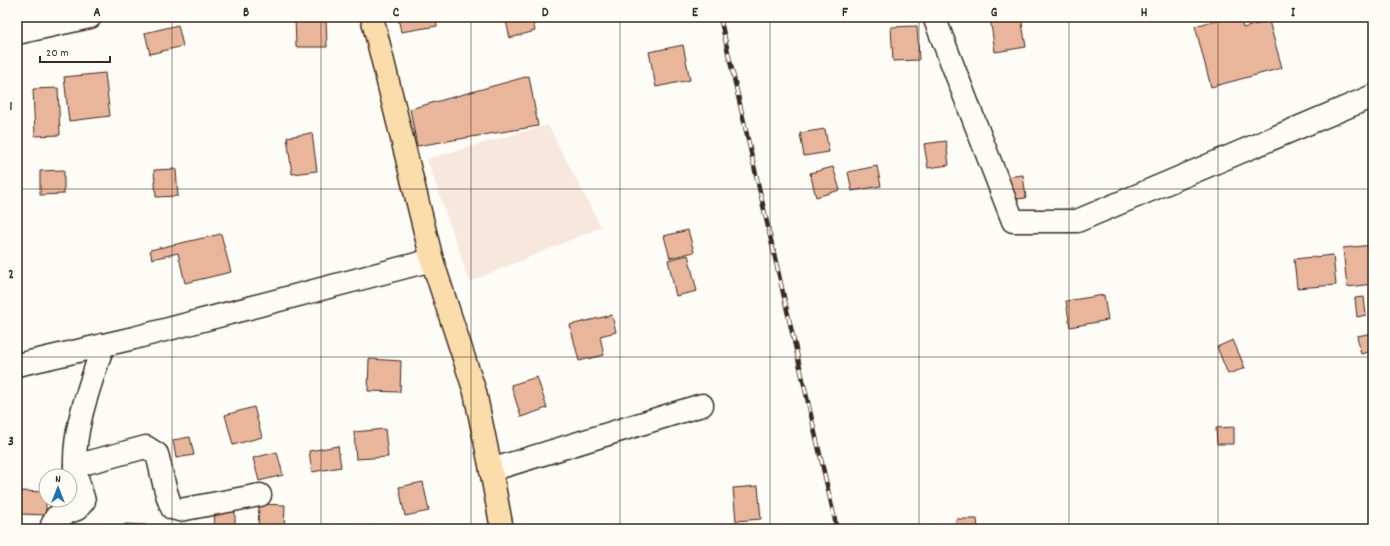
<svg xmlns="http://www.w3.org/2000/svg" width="1390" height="546" viewBox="0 0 1390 546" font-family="Dekko,sans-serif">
  <rect width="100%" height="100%" fill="#fdfcf7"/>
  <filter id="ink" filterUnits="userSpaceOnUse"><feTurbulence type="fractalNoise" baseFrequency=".025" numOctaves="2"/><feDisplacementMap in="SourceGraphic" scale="8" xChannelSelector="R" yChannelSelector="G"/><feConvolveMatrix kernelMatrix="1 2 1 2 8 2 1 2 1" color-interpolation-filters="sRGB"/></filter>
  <g filter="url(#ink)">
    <polygon fill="#f7e7dc" points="548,125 601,227 470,282 427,159"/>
    <g fill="#e9b69c" stroke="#3b2a1e">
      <polygon points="295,17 326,17 327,47 296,47"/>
      <polygon points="398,17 436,17 437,26 401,32"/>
      <polygon points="505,17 532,17 535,31 510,38"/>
      <polygon points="990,17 1021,17 1026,47 995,52"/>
      <polygon points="1228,17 1240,17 1243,28 1269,21 1282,68 1211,87 1195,26"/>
      <polygon points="178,25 183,46 150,54 145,33"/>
      <polygon points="917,26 919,60 893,61 891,27"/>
      <polygon points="683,45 690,80 656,87 649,52"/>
      <polygon points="105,73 110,116 69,121 64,77"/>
      <polygon points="529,76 538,126 417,146 410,109"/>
      <polygon points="58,88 60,135 35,136 33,89"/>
      <polygon points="825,129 829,152 804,156 800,133"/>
      <polygon points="312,133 317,171 292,174 287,137"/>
      <polygon points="946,141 949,165 928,168 924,144"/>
      <polygon points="877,166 881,186 852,191 848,172"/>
      <polygon points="833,167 840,190 816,197 810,173"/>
      <polygon points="176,169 178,196 156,197 154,170"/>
      <polygon points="64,170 64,194 40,195 40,171"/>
      <polygon points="1023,175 1026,198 1008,200 1004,177"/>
      <polygon points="688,230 694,252 670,258 664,236"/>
      <polygon points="221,234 231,272 185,283 178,253 152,259 150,250"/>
      <polygon points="1373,245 1373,284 1347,287 1343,248"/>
      <polygon points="688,255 697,291 676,296 668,260"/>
      <polygon points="1333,255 1336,285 1297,288 1294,259"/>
      <polygon points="1104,295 1108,320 1070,327 1066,301"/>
      <polygon points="1364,297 1366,315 1357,317 1355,298"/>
      <polygon points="612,315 616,332 600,336 604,355 579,361 570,325"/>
      <polygon points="1373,333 1373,351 1361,354 1357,336"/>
      <polygon points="1233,340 1245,368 1228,374 1217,347"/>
      <polygon points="369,359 401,361 400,392 368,391"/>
      <polygon points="537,377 547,408 521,417 511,385"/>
      <polygon points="254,407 262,437 233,445 225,415"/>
      <polygon points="1234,427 1234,444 1217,444 1216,428"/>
      <polygon points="385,429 388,457 356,459 354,432"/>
      <polygon points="190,437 194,455 176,458 173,440"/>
      <polygon points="338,446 341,467 312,472 309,451"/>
      <polygon points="277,452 283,475 259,481 253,458"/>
      <polygon points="423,482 429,511 405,516 399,487"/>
      <polygon points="70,483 73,507 52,509 51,500 70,500"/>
      <polygon points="758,486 761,519 736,521 733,488"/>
      <polygon points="21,491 46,492 46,515 20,514"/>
      <polygon points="259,504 285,505 284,529 258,529"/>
      <polygon points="215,511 235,511 235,526 214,526"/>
      <polygon points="956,519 977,519 978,529 956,529"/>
      <polygon points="125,524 146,525 146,529 125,529"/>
      <polygon points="95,525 95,529 67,529 67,527"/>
      <polygon points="382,525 382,529 340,529"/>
    </g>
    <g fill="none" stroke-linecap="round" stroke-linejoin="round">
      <defs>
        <g id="minor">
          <polyline points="934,17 1013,221 1077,221 1373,96"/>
          <polyline points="17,33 90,17"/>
          <polyline points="17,365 134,338 432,260"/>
          <path d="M75,466l71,-19 11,7c5,18 7,37 15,54l8,2 80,-15"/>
          <polyline points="491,470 702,405"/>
          <path d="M53,529l-1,-4 4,-8 21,-8 7,-8c-3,-11 -9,-26 -9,-36 -1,-41 16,-81 28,-120"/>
        </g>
        <polyline id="major" points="372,17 432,260 475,392 491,470 502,529"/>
      </defs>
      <use href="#minor" stroke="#3b2a1e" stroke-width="25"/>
      <use href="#major" stroke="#3b2a1e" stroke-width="25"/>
      <use href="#minor" stroke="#fdfcf7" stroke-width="22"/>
      <use href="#major" stroke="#faddab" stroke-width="22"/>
      <defs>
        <polyline id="rail" points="720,17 837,529"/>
      </defs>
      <use href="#rail" stroke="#3b2a1e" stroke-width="4.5"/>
      <use href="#rail" stroke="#fdfcf7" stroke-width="3" stroke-dasharray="9" stroke-linecap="butt"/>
    </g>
  </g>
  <path fill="none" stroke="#3b2a1e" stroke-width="1" stroke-opacity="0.55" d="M172,17v512M321,17v512M471,17v512M620,17v512M770,17v512M919,17v512M1069,17v512M1218,17v512M17,189h1356M17,357h1356"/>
  <rect width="1390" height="546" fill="none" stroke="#fdfcf7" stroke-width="44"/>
  <g transform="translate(58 488)"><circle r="19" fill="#fdfcf7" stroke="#afa8a0"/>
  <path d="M0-3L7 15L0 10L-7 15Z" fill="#1f6fb2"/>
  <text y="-6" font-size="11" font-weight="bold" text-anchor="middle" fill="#3b2a1e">N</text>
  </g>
  <path d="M40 56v6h70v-6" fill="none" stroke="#3b2a1e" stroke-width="2"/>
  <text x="46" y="56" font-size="12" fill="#3b2a1e" stroke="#fdfcf7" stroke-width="3" paint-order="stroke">20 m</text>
  <rect x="22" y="22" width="1346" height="502" fill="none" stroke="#3b2a1e" stroke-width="1.5"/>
  <g font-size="13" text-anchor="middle" font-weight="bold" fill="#3b2a1e">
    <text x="97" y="16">A</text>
    <text x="246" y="16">B</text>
    <text x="396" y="16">C</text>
    <text x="545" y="16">D</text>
    <text x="695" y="16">E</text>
    <text x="845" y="16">F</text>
    <text x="994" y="16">G</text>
    <text x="1144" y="16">H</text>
    <text x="1293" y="16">I</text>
    <text x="11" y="110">1</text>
    <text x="11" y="278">2</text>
    <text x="11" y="445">3</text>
  </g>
</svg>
